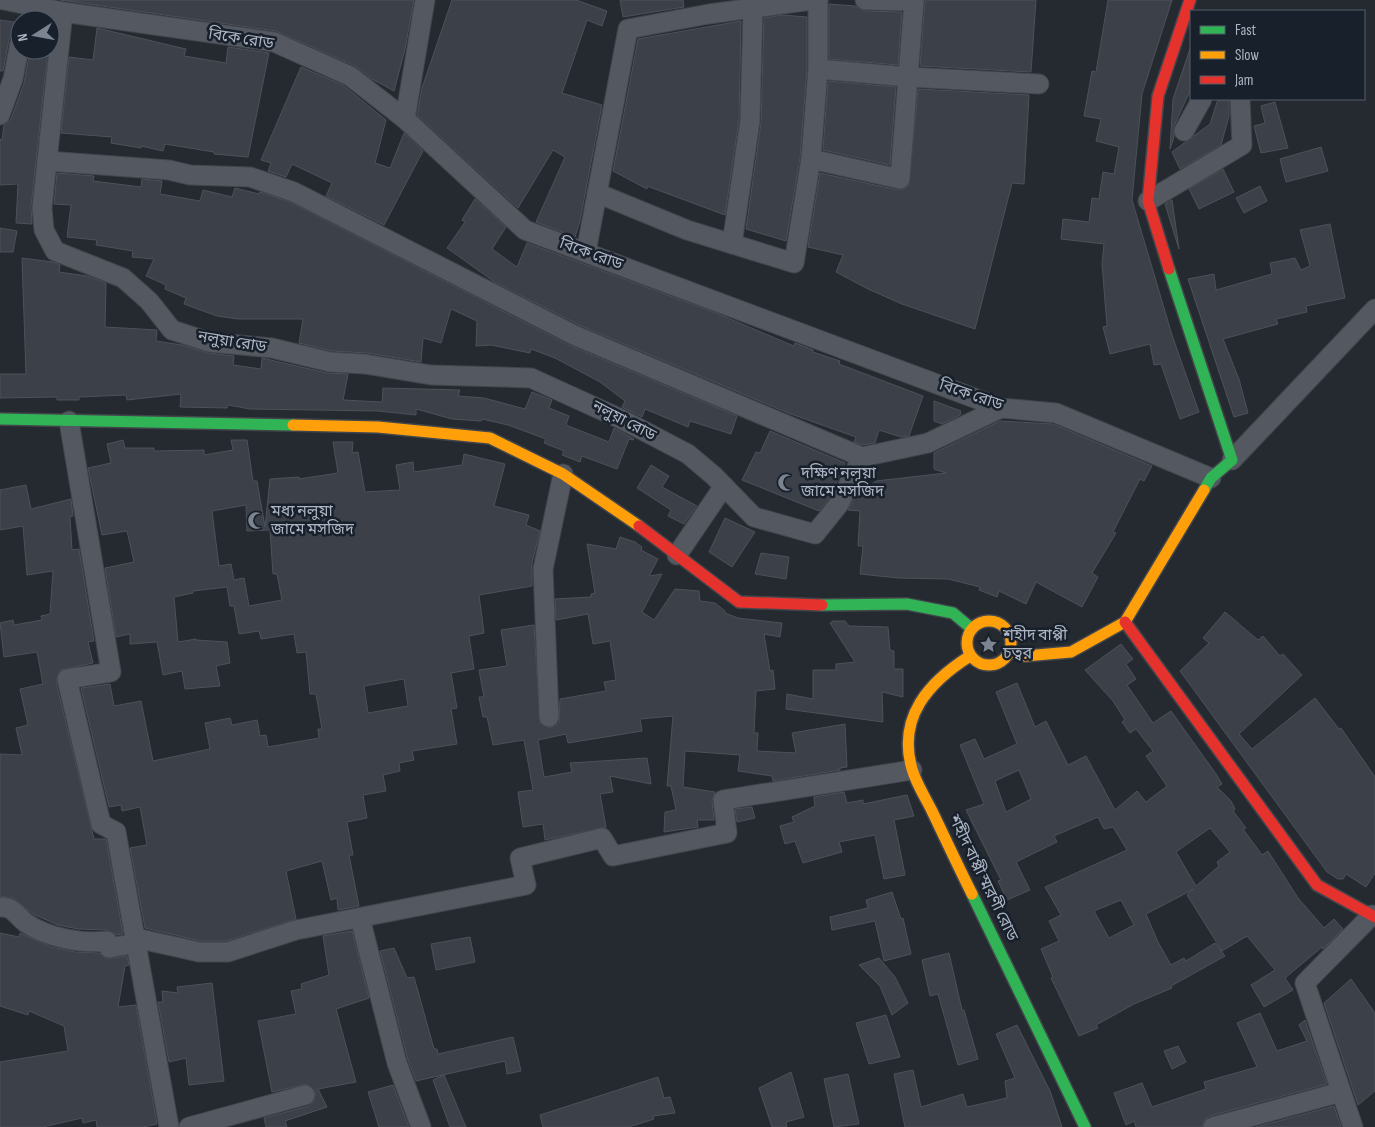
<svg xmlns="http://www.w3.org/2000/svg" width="1375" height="1127" viewBox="0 0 1375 1127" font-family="'Sofia Sans Condensed','Noto Sans Bengali',sans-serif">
  <rect width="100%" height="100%" fill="#252a31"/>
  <g fill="#3c4048" stroke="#4c515a" fill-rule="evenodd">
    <polygon points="60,0 414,0 405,49 394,91 372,79 355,66 276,31"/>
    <polygon points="452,0 576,0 607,11 602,26 587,20 562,93 602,105 580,221 575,237 536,222 565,157 553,150 518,208 417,115 422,88"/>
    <polygon points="620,0 683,0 684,7 623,17"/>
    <polygon points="925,0 1036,0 1031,72 920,66"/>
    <polygon points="1108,0 1172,0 1142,94 1132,200 1172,335 1199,412 1180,419 1161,364 1154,365 1150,344 1110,354 1103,327 1107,326 1102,264 1104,244 1061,239 1063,219 1089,222 1092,198 1099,199 1103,172 1114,174 1119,147 1096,141 1101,119 1084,116 1092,71 1096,72"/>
    <polygon points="829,4 855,6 865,11 902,12 898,65 829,59"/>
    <polygon points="782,15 807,17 807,69 800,158 786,241 746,229 761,123 764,18"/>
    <polygon points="0,20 20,23 20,32 12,35 9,40 3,71 0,71"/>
    <polygon points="741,21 739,120 725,215 647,186 647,189 613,171 638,39"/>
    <polygon points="97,28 186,49 184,56 226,63 228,47 269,53 248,157 214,154 214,152 165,144 163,151 141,146 141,148 111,143 112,137 61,133 69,57 93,60"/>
    <polygon points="1191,46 1191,89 1174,126 1174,137 1170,149 1173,99"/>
    <polygon points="30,50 48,50 31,207 32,224 16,223 18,184 0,185 0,139 2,140 4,125 11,119 24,83"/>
    <polygon points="301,67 343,85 386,120 375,163 390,168 404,133 423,151 384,225 326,196 332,183 292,164 286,177 268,171 271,163 261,160"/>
    <polygon points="828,81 896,87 890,165 823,150"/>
    <polygon points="918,89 1029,95 1024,184 1012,183 975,329 902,304 868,289 836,272 843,255 808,247 820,173 898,190 904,189 909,185"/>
    <polygon points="1218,99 1229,99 1229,116 1221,145 1180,169 1172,152 1210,124"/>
    <polygon points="1275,102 1288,148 1261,153 1254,126 1265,123 1261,106"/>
    <polygon points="1321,147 1328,171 1286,182 1280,159"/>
    <polygon points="1223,169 1234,192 1199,209 1189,189"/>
    <polygon points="57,173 94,176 93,181 141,187 142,179 162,181 160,194 200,201 203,190 232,197 235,188 259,194 260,192 290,202 569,345 737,416 731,434 690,421 688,427 645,409 642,417 622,407 625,401 600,382 555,358 531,349 530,353 491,345 476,346 477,321 451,309 441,343 423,338 421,362 367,353 332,351 299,343 303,319 238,319 217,316 184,304 186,298 165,289 166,285 146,276 154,259 132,257 133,251 96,245 97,240 67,237 71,205 54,204"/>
    <polygon points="1260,186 1267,201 1244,213 1236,198"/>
    <polygon points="475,199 506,227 492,249 517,267 527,243 716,313 794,346 795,343 813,350 813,352 840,361 839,364 923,396 909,436 901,437 879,430 875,443 863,445 854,442 856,437 788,413 579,325 496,283 447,248 465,222 462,220"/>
    <polygon points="1172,200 1179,249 1165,204"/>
    <polygon points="1330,224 1345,298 1306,306 1307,312 1276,319 1278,324 1223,339 1239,379 1248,413 1234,417 1188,279 1214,274 1216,290 1272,274 1270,263 1295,258 1301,270 1310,266 1300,230"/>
    <polygon points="0,228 17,231 13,252 0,252"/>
    <polygon points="22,258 53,262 60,265 59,272 87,276 106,283 105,327 157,330 156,341 182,345 208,353 234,356 233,365 261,369 262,358 327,373 348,374 343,400 382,402 383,388 460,390 458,396 484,398 525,409 532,392 552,400 549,408 569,416 566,425 609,442 614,428 634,439 633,440 629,439 617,469 582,456 580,462 562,455 564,451 544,443 546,439 508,425 482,419 481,421 452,419 416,409 416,415 378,411 250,409 228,405 227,408 180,407 181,394 127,400 126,395 79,397 79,400 57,400 57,397 0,398 0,374 26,374"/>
    <polygon points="934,401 961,411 960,415 942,424 934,421"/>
    <polygon points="1000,421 1053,424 1152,466 1144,481 1140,479 1113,532 1116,533 1092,573 1098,577 1082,607 1036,582 1026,604 999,591 997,597 979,590 980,587 948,579 898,578 860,574 863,546 858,546 860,511 848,510 855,497 876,481 946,473 934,469 934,453"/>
    <polygon points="770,431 845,463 829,499 819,511 742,480 756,452 760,453"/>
    <path d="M123,440l2,8h29v3l50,-1v5l29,-5 -2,-10h16l6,41h4l8,46 5,-48 29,-2v2l39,-6 -5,-31h20l-1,11 6,-1 7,40 35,-2 -4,-25 17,-3 1,10 48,-7 2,-11 41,10 -11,42 35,9 -3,10 14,6 -8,32v23l-53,9 5,38 -15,3 5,33 -23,4 6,35 -6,1 6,35 -45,7 2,9 -15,3 1,8 -17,4 3,16 -23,4 4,23 -20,4 6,33h-4l10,51 -21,4 -1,-12 -6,2 -9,-39 -36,10 10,48 -70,22h-26l-55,-13 -15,-80 17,-3 -7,-38 -18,4 -1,-6 -12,2 -28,-119 29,-4 4,22 27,-5 12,60 57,-12 -5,-26 25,-5 2,7 25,-5 3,16 6,-1 2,12 51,-9 -1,-9h4l-6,-35h-6l-4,-42 -9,1 -3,-19 -33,5 -2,-8 -20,3 -5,-28h-4l-3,-19 -34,4v2l-19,4 4,45 18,-3v1l31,2 3,21 -14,3 4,20 -35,3 -3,-18 -19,4 -6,-33 -27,2v-10l-14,3 -11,-69 29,-6 -7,-31 -25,4 -14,-67 23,-5 -4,-19zM246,505l1,26 23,-1 3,44h4l5,26 -33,6 -5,-28 -10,2 -3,-16 -12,2 -7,-55zM404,679l4,27 -40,7 -4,-27z"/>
    <polygon points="651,465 669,476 662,487 697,506 684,524 668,516 671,510 637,488"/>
    <polygon points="26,485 31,509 71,499 73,516 70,517 72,550 79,549 94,641 88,642 93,663 60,670 56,682 94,839 106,839 123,934 116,935 107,930 78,929 58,925 33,914 13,898 0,896 0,754 22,755 16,728 28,725 20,689 43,684 37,652 4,657 0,623 13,620 14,625 42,620 41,616 50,614 53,571 27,575 23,526 0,530 0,490"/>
    <polygon points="725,518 755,532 732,567 709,552"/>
    <polygon points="620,537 635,542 642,547 641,550 658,559 649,576 662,574 642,612 654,620 675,589 699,591 700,601 715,603 725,611 725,613 738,618 782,623 780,637 764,634 770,671 773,670 775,689 756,691 754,733 758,733 757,751 796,753 792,733 845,724 847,767 840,768 840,770 773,781 772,776 738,771 740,755 685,751 683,787 715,792 712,801 714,820 697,820 698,827 664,832 665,812 676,810 671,786 667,786 673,716 640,719 642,731 568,743 566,734 538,740 544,777 572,772 570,763 647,758 651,784 610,776 613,792 600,794 606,827 545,840 543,824 523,827 518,792 533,790 524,740 493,745 487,717 483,717 479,697 484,697 479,670 507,666 501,630 534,625 540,723 550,728 559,723 560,699 606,691 604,682 616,680 610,641 593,644 588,614 556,620 555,599 591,597 591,594 595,593 587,544 616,549"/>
    <polygon points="761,553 789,557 786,579 755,574"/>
    <polygon points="1225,612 1258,640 1263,636 1280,656 1283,654 1302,675 1239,734 1252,749 1315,698 1339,729 1341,728 1375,777 1375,873 1366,887 1346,874 1343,879 1338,879 1327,872 1180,671 1209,643 1203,638"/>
    <polygon points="833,621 845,621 849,626 888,627 890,650 894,651 894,669 903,669 903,697 882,692 883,722 786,709 787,694 813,699 813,670 836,670 836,664 855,662 830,623"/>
    <path d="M1121,644l12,15 -7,5 10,15 -9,6 26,38 18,-12 45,63 6,10 -5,3 14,14 4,8 -2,2 13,17 -3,1 19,26 6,-4 30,47 26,30 10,-9 9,10 -20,20 -1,-2 -37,31 8,12 -29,17 -13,-22 24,-15 -28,-34 -25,15 -35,-56 7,-6 -48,25 12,28 13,23 13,-7 2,3 29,-18 10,13 -54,30 1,2 -38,16 -38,21 2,3 -19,8 -28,-58 2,-1 -12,-28 18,-8 -10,-20 12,-6 -16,-28 82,-37 -14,-23 -9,2 -6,-12 -44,19 3,6 -41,20 14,28 -23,10 -9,-19 3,-1 -35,-70 18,-6 -24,-59 15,-6 9,20 33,-15 -21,-52 21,-9 18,44 11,-6 22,44 18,-9 29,54 22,-19 9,11 21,-16 -21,-30 7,-5 -17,-22 -6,4 -8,-11 3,-2 -12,-19 -28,-31zM1019,770l12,29 -25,13 -11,-31zM1210,828l20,24 -13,10 2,4 -23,20 -20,-34zM1121,900l13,25 -25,13 -15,-27z"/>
    <polygon points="844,792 847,803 863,800 863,804 907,795 914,816 894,820 905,875 884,879 875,835 839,842 842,852 803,863 795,841 785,844 780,826 794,822 792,817 815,806 814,797"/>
    <polygon points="752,807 755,818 737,822 735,809"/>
    <polygon points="892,892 901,919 903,918 911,954 884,961 875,921 832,930 830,917 868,908 866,900"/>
    <polygon points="352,931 369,998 336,1009 356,1082 318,1089 327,1107 285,1121 287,1127 266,1127 264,1118 308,1106 313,1102 316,1092 307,1084 272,1092 258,1021 296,1014 291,991 302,989 301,984 329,975 323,936"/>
    <polygon points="0,933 19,937 20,933 51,947 75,952 99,953 106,959 127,956 129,965 125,966 118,1007 136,1005 157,1124 143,1127 97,1127 96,1120 83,1123 82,1118 43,1127 0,1127 0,1062 68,1051 64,1026 29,1011 28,1015 0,1006"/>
    <polygon points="470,937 475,962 436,970 431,944"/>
    <polygon points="394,948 407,978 414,977 434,1049 437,1049 438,1054 513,1037 521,1071 507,1074 505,1061 416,1081 408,1060 380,951"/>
    <polygon points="949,953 962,1010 964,1010 978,1059 958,1065 938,994 930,996 922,960"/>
    <polygon points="879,958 895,977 908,1003 892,1015 880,986 859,965"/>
    <polygon points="1351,979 1375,1013 1375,1091 1358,1105 1324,1003"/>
    <polygon points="212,983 224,1081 189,1085 186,1058 169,1062 158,1002 163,1002 162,991 178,993 177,987"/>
    <polygon points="1260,1013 1277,1051 1307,1041 1299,1025 1305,1020 1327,1084 1210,1116 1205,1119 1202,1127 1136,1127 1134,1121 1126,1125 1114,1093 1142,1083 1152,1107 1206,1089 1204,1082 1257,1067 1237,1023"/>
    <polygon points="886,1015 900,1057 869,1064 856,1023"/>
    <polygon points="1017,1025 1050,1091 1062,1127 905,1127 894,1074 913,1070 921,1107 963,1094 967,1107 1007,1098 1005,1081 1015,1078 996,1034"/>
    <polygon points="1178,1046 1186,1062 1172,1069 1164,1051"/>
    <polygon points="791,1072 804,1117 786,1122 787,1127 772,1127 759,1088"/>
    <polygon points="848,1074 859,1124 834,1127 824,1079"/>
    <polygon points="444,1075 466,1127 450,1127 433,1080"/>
    <polygon points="658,1077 664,1098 670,1097 675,1113 653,1116 654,1119 629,1127 543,1127 540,1115"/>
    <polygon points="393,1085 409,1127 379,1127 368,1092"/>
    <polygon points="1334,1106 1341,1127 1256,1127"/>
  </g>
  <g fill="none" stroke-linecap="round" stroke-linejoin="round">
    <defs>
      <g id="street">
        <polyline points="4,0 63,12 274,42 350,76 405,119 525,230 1001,408 1056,413 1211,478"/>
        <polyline points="818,0 818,69"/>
        <polyline points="63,12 42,208 44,230 55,251 123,278 149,301 172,330 209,342 272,348 330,362 365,364 431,375 531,378 621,419 688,454 714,476 754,517 815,534 839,504 862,457 928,443 1001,408"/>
        <polyline points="0,115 13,79 20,43"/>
        <polyline points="405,119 425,0"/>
        <polyline points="1184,131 1202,99"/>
        <polyline points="811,159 818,69 908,77 1039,84"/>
        <polyline points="47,161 169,170 190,175 250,177 294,192 574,335 862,457"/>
        <polyline points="597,193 687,230 794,263 811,159 900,179 914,1 865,0"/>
        <polyline points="1148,201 1242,145 1240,99"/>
        <polyline points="732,244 750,121 753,8"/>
        <polyline points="586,252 628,29 709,14 812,0"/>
        <polyline points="69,421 111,672 67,679 101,824 116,832 169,1127"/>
        <polyline points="1232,460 1375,309"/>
        <polyline points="677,555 724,486"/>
        <polyline points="549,717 543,569 563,474"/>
        <path d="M0,907c13,-1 17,9 26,16 22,15 56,21 81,18l2,7 28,-5"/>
        <polyline points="360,918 397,1063 421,1127"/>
        <polyline points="136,938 199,952 228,952 296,930 526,885 520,858 602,838 613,856 727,833 723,800 912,770"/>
        <polyline points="189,1127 305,1095"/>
        <polyline points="1213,1127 1341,1092"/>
        <polyline points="1353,1127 1305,983 1372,915"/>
      </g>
      <g id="fast">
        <polyline points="1169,269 1232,460 1211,478 1204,490"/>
        <polyline points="0,419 293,425"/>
        <polyline points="822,605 907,604 953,613 972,629"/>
        <polyline points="972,894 1085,1127"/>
      </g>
      <g id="slow">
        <polyline points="293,425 378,427 490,438 563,474 639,526"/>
        <circle cx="989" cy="643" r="22"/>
        <polyline points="1009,651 1025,656 1071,652 1125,622 1204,490"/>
        <path d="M970,656c-41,26 -73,61 -58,113 4,14 13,28 20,42 13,27 26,55 40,83"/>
      </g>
      <g id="jam">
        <polyline points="1169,269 1148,201 1158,96 1190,0"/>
        <polyline points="639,526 739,602 822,605"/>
        <polyline points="1125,622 1317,885 1375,917"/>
      </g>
    </defs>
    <use href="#street" stroke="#42464c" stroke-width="21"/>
    <use href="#fast" stroke="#42464c" stroke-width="14"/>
    <use href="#slow" stroke="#42464c" stroke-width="14"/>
    <use href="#jam" stroke="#42464c" stroke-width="14"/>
    <use href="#street" stroke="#545860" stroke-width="19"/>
    <use href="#fast" stroke="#30b455" stroke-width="11"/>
    <use href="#slow" stroke="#ff9f0a" stroke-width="11"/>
    <use href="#jam" stroke="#e5322d" stroke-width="11"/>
  </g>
  <defs>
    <symbol id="mosque-bare" viewBox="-9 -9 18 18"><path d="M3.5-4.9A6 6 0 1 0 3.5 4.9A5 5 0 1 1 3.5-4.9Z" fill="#7d8491" stroke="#18202c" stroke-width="2.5" paint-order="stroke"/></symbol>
    <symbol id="sight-bare" viewBox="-9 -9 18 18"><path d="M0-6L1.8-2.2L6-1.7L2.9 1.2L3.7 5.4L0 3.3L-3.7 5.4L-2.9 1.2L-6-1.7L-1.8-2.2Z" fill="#7d8491" stroke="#18202c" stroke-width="2.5" paint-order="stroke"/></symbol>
  </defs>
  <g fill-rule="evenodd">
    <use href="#mosque-bare" x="774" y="470" width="25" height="25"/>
    <use href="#mosque-bare" x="244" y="508" width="25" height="25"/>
    <use href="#sight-bare" x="976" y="632" width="25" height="25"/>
  </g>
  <g text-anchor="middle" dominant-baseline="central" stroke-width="5" stroke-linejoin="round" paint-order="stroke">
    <g font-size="16" fill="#adb5c4" stroke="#18202c">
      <text transform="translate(241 39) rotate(9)">বিকে রোড</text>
      <text transform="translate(591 254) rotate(20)">বিকে রোড</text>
      <text transform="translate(232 342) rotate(9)">নলুয়া রোড</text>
      <text transform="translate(971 395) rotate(19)">বিকে রোড</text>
      <text transform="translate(624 421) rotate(27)">নলুয়া রোড</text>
      <text transform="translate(983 878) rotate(64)">শহীদ বাপ্পী স্মরণী রোড</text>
    </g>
    <g font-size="16" fill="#adb5c4" stroke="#18202c" text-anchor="start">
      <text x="801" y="473">দক্ষিণ নলুয়া<tspan x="801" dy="18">জামে মসজিদ</tspan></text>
      <text x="271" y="511">মধ্য নলুয়া<tspan x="271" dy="18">জামে মসজিদ</tspan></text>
      <text x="1003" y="635">শহীদ বাপ্পী<tspan x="1003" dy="18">চত্বর</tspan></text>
    </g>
  </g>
  <rect x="1190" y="10" width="175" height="90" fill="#18202c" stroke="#545c69"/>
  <rect x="1200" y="26" width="25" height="8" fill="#30b455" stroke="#545c69"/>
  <text x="1235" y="35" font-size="15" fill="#adb5c4">Fast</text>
  <rect x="1200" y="51" width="25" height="8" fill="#ff9f0a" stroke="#545c69"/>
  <text x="1235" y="60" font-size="15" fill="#adb5c4">Slow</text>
  <rect x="1200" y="76" width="25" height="8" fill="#e5322d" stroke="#545c69"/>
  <text x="1235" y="85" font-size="15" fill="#adb5c4">Jam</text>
  <g transform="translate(35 35) rotate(259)"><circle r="24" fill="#18202c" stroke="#545c69"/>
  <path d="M0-4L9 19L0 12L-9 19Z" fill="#7d8491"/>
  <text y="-8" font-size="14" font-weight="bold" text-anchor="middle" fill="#adb5c4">N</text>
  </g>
</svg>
